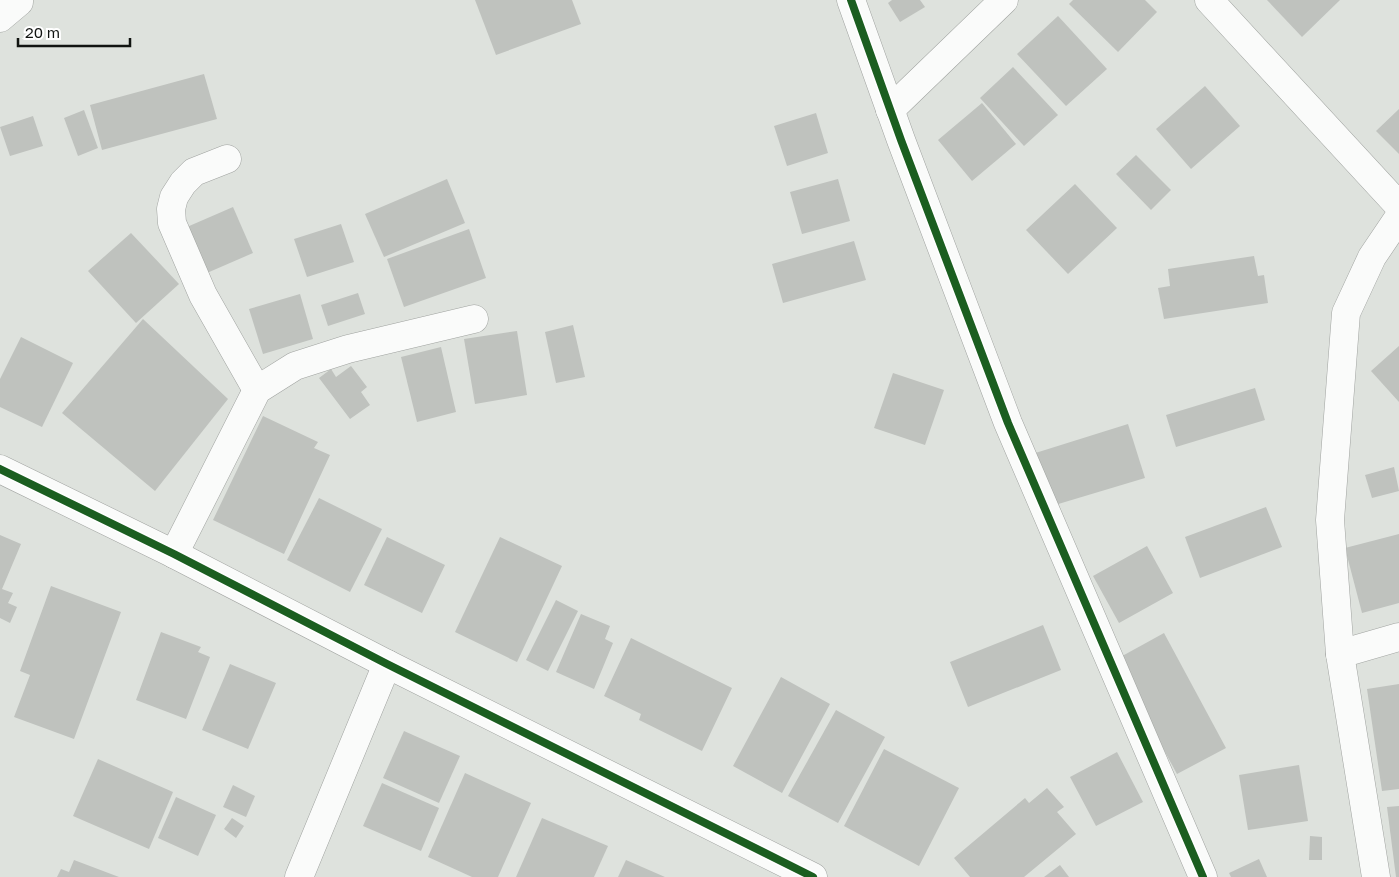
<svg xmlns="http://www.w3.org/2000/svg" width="1399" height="877" viewBox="0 0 1399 877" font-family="'Golos Text',sans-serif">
  <rect width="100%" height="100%" fill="#dee2dd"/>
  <g fill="#bfc2be">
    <polygon points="475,0 572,0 581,24 496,55"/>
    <polygon points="892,0 920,0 925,7 900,22 888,3"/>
    <polygon points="1073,0 1145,0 1157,12 1118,52 1069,4"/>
    <polygon points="1267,0 1340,0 1302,37"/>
    <polygon points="1058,16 1107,69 1066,106 1017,54"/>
    <polygon points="1013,67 1058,115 1024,146 980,98"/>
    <polygon points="204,74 217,119 102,150 90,105"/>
    <polygon points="1205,86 1240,126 1191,169 1156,129"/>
    <polygon points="982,103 1016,144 972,181 938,140"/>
    <polygon points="1399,109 1399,154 1376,131"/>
    <polygon points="84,110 98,148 78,156 64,118"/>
    <polygon points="816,113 828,153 787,166 774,126"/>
    <polygon points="33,116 43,146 10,156 0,127"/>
    <polygon points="1136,155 1171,190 1151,210 1116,174"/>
    <polygon points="447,179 465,223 384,257 365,214"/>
    <polygon points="838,179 850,221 802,234 790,192"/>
    <polygon points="1075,184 1117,228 1068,274 1026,230"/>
    <polygon points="233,207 253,253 200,276 180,230"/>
    <polygon points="341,224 354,262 307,277 294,239"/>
    <polygon points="469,229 486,278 404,307 387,259"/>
    <polygon points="131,233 179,284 136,323 88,271"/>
    <polygon points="854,241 866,280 783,303 772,264"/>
    <polygon points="1254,256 1258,276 1264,275 1268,303 1164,319 1158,288 1170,286 1168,269"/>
    <polygon points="358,293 365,314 328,326 321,305"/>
    <polygon points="300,294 313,339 263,354 249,309"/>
    <polygon points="143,319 228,399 155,491 62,413"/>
    <polygon points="573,325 585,377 556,383 545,332"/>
    <polygon points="517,331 527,395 475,404 464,339"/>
    <polygon points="21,337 73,363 42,427 0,407 0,379"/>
    <polygon points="1399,346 1399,402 1371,371"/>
    <polygon points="441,347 456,412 417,422 401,357"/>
    <polygon points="351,366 367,387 361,392 370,405 350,419 319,378 331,369 336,377"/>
    <polygon points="893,373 944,390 925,445 874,428"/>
    <polygon points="1255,388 1265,420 1176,447 1166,415"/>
    <polygon points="263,416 318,442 314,448 330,455 284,554 213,520"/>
    <polygon points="1128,424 1145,478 1045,508 1029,455"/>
    <polygon points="1394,467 1399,491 1372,498 1365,475"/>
    <polygon points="319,498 382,529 350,592 287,560"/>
    <polygon points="1266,507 1282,547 1200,578 1185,537"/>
    <polygon points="1399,534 1399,603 1362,613 1345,548"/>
    <polygon points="0,535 21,544 2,589 13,593 8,603 17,607 10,623 0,618"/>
    <polygon points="387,537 445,565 422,613 364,585"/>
    <polygon points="500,537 562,566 517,662 455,632"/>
    <polygon points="1147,546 1173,593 1119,623 1093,576"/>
    <polygon points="51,586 121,612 74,739 14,717 30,675 20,671"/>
    <polygon points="556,600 578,611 548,671 526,660"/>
    <polygon points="581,614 610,626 605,639 613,643 594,689 556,672"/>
    <polygon points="1043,625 1061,670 968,707 950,662"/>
    <polygon points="161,632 201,647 198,652 210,657 186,719 136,700"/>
    <polygon points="1164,633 1226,748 1177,774 1115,660"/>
    <polygon points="631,638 732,688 702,751 639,720 641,714 604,696"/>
    <polygon points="230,664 276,683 248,749 202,730"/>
    <polygon points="781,677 830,704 782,793 733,766"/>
    <polygon points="1399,684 1399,789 1382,791 1367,689"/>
    <polygon points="836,710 885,737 838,823 788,796"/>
    <polygon points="404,731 460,756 439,803 383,778"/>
    <polygon points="884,749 959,788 919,866 844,826"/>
    <polygon points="1117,752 1143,802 1096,826 1070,777"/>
    <polygon points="98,759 173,792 149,849 73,816"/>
    <polygon points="1299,765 1308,821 1248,830 1239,775"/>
    <polygon points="465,773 531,803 498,877 472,877 428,857"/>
    <polygon points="382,783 439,808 421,851 363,826"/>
    <polygon points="233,785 255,796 246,817 223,807"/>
    <polygon points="1047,788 1064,807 1057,812 1076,834 1024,877 970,877 954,858 1025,798 1029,803"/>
    <polygon points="176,797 216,815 198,856 158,838"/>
    <polygon points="1399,806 1399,877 1396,877 1387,807"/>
    <polygon points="232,818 244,826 236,838 224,829"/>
    <polygon points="542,818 608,846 594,877 516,877"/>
    <polygon points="1310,836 1322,837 1322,860 1309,860"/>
    <polygon points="1259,859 1267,877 1231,877 1229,873"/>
    <polygon points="74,860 119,877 57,877 61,869 69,872"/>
    <polygon points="626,860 665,877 618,877"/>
    <polygon points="1060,865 1069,877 1044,877"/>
  </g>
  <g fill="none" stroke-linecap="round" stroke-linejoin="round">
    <defs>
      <g id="minor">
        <polyline points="851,0 901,140 1008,423 1203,877"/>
        <polyline points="1209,0 1399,206"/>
        <polyline points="0,18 19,2 19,0"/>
        <polyline points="890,110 1004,0"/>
        <polyline points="227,159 194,172 183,183 174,197 171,209 172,223 203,295 257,390"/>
        <polyline points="0,469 174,554 387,664 813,877"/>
        <polyline points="174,554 257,390 295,366 348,349 474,319"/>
        <polyline points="1340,654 1399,637"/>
        <polyline points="299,877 387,664"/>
        <polyline points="1376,877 1340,654 1330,520 1346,313 1372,257 1399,217"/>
      </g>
    </defs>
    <use href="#minor" stroke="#a0a3a0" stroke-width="29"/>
    <use href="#minor" stroke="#fafbfa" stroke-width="28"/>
    <defs>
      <g id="cycleway">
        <polyline points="851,0 901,140 1008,423 1203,877"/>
        <polyline points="0,469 174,554 387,664 813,877"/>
      </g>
    </defs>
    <use href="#cycleway" stroke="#fff" stroke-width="11"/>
    <use href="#cycleway" stroke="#1b5e20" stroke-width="8"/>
  </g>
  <path d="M18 38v8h112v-8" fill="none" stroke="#111411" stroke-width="2.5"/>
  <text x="25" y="38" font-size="15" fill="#111411" stroke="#ffffff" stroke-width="4" paint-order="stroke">20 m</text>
</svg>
